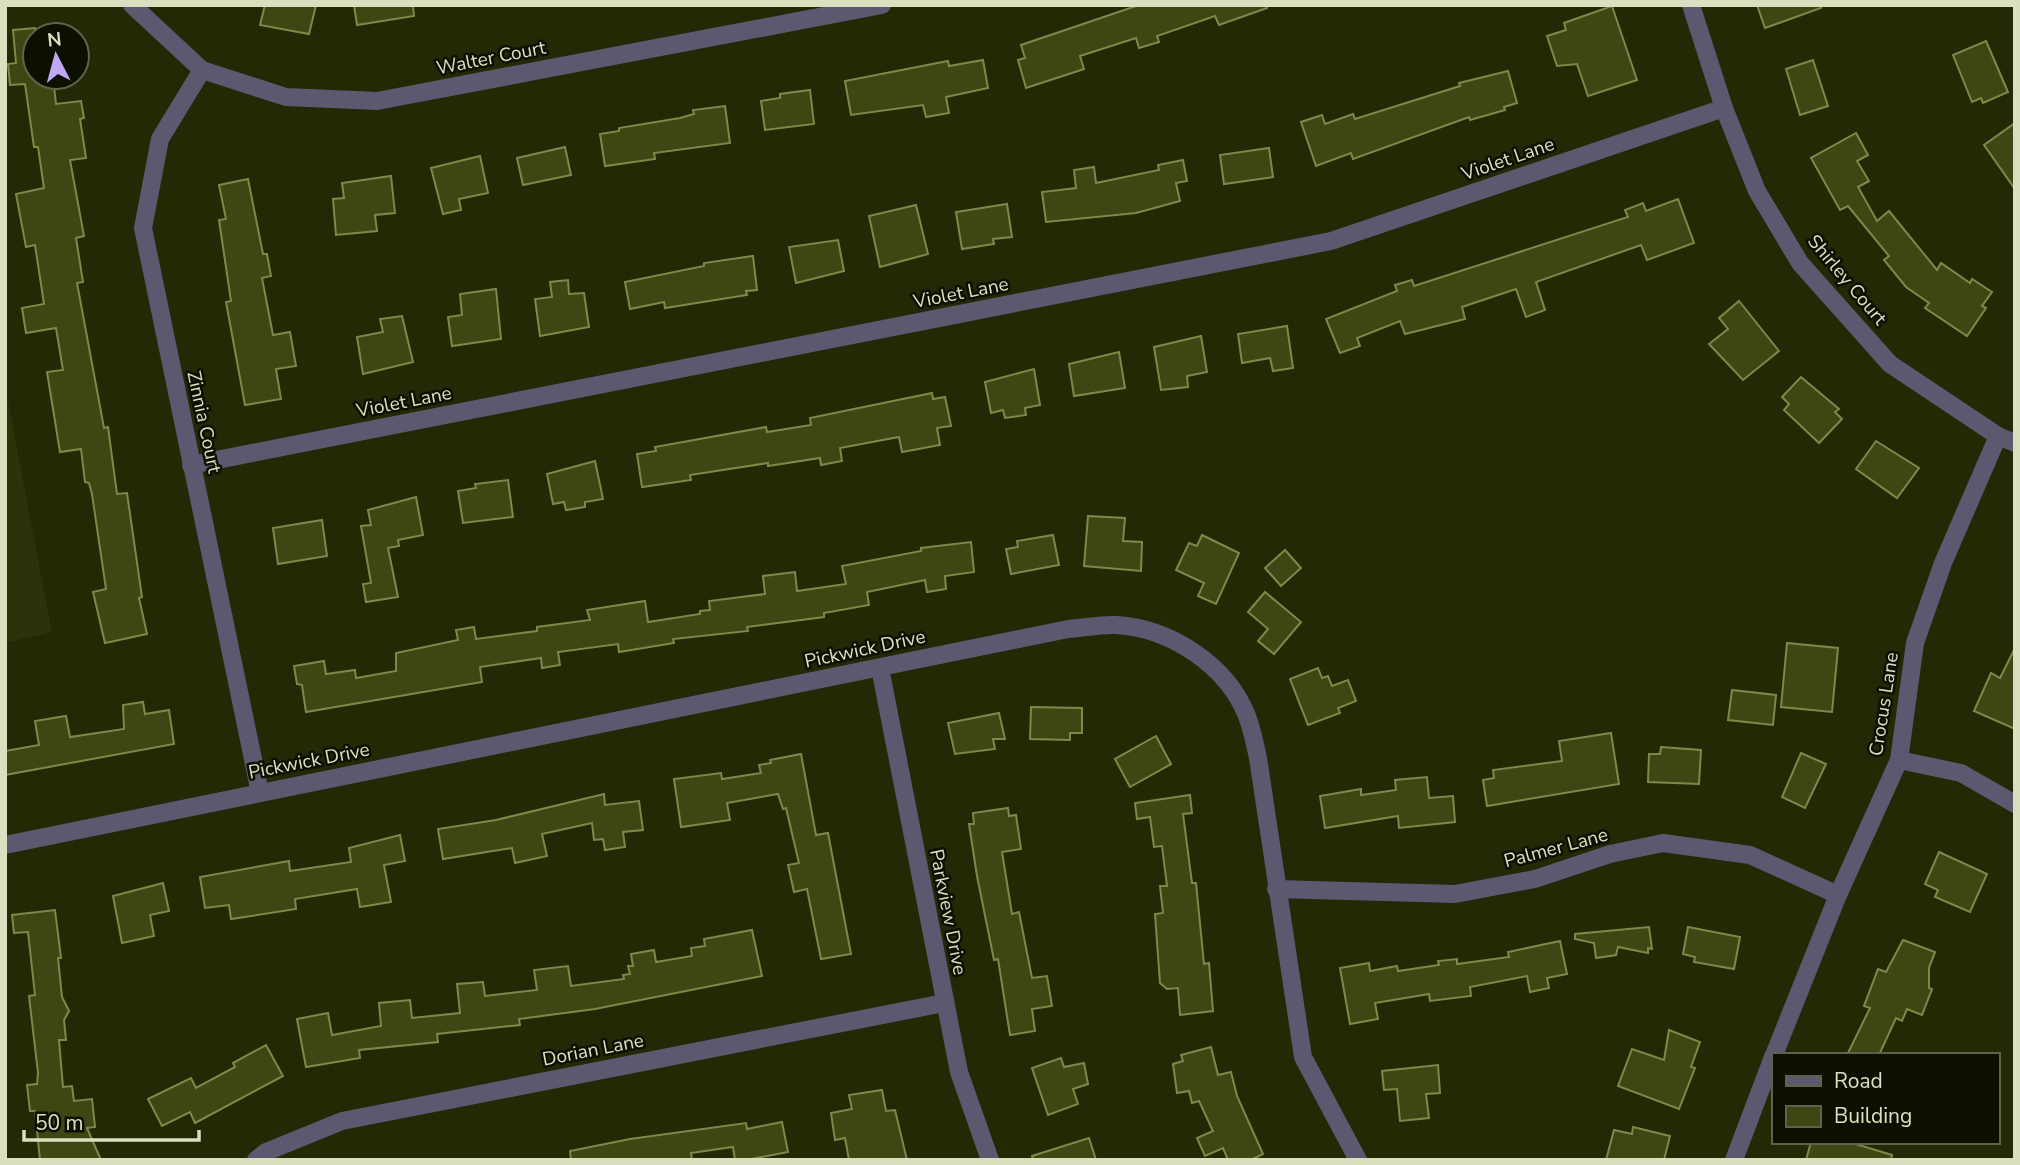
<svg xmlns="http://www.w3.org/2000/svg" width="2020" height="1165" viewBox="0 0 2020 1165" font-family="'Nunito Sans',sans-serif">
  <rect width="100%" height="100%" fill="#232805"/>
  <polygon fill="#2c3209" points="5,385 52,632 5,643"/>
  <g fill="#3e4613" stroke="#7e8948" stroke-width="2">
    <polygon points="265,5 316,5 309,34 260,25"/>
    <polygon points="354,5 413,5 414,16 357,25"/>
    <polygon points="1139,5 1267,5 1267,8 1219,25 1215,16 1157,36 1159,42 1139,48 1136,38 1080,56 1084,69 1026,88 1018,60 1025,58 1021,45"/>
    <polygon points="1757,5 1820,5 1821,8 1765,28"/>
    <polygon points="1612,6 1637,80 1588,96 1577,64 1557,66 1547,36 1566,30 1564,23"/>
    <polygon points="35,28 35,77 53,77 56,104 81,101 84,118 80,119 86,158 70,160 84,236 76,238 83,282 77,283 104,428 108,427 117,494 127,493 142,597 139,598 147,634 105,643 93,592 106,589 92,494 89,483 85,482 81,449 60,452 47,372 63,370 56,328 26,333 22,308 44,304 35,245 26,247 16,194 44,188 38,147 34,147 25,84 10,85 8,64 16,63 13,30"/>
    <polygon points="1986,41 2008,92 1983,103 1981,98 1972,102 1953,55"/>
    <polygon points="983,60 988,88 946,97 949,113 926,117 923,105 851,115 845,81 948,61 949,66"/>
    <polygon points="1813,60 1828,106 1800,115 1786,69"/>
    <polygon points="1508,71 1517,103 1504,107 1505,110 1470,120 1469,117 1353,159 1351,153 1316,166 1301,122 1322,115 1325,124 1353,114 1355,119 1460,86 1459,83"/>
    <polygon points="810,90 814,124 765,130 761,101 780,98 780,94"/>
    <polygon points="725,106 730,143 654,153 655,159 605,166 600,134 619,131 619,128 680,118 694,114 693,110"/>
    <polygon points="2015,123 2015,189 1984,145"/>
    <polygon points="1856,133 1868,155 1857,161 1869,181 1858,187 1877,221 1889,211 1937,270 1941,263 1970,283 1972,279 1992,292 1982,306 1986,308 1967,336 1925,308 1929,303 1906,287 1884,260 1889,256 1848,206 1840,210 1811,158"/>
    <polygon points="565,147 571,175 523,185 517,158"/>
    <polygon points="1269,148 1273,177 1224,184 1220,155"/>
    <polygon points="480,156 488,193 459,199 461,210 443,214 431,168"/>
    <polygon points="1183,160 1187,181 1176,183 1180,201 1136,213 1046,222 1042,192 1076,188 1074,170 1094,167 1096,183 1159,170 1158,165"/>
    <polygon points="391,176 395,213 375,215 377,231 336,235 333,199 344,198 342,183"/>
    <polygon points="248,179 263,254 267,254 271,276 262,278 273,335 290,332 296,366 276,369 281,399 245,405 226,302 231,301 219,220 226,219 219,185"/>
    <polygon points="1678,199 1694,243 1647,260 1641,245 1536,282 1545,310 1526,317 1516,289 1462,307 1465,319 1405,334 1400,321 1357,338 1360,346 1340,353 1326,319 1397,291 1395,285 1412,280 1414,286 1628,217 1625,210 1643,203 1646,211"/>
    <polygon points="1007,204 1012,237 993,239 994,244 962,249 956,212"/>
    <polygon points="916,205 928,254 880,267 869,216"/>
    <polygon points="838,240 844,271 796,283 789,247"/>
    <polygon points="753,256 757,290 746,291 747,295 665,308 664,302 630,309 625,282 704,266 704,263"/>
    <polygon points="568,280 569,294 584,293 589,327 540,336 535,299 552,297 550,282"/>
    <polygon points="496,289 501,339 452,346 448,317 462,315 460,294"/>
    <polygon points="1739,301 1779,351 1743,380 1709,344 1728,329 1719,318"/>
    <polygon points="402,316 413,362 363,374 357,337 383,332 380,319"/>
    <polygon points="1287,326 1293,368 1273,371 1270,358 1242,363 1238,334"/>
    <polygon points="1201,336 1207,372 1187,376 1188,387 1161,390 1154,347"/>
    <polygon points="1119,352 1125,388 1074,396 1069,364"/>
    <polygon points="1034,369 1040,405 1025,408 1026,415 1005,418 1003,410 991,413 985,382"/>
    <polygon points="1801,377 1839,409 1835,412 1842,419 1819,443 1784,410 1789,404 1782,397"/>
    <polygon points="932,393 933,399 945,397 951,426 937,428 940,445 902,452 899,437 840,448 842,461 821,465 820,458 768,466 768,463 690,475 691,480 642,487 637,454 656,451 655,447 766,427 767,432 811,425 810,418"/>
    <polygon points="1876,441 1919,468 1897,498 1856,469"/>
    <polygon points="595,461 603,499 585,502 585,507 566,510 564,502 553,504 547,474"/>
    <polygon points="508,480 513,517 463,523 458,491 476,488 475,484"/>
    <polygon points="416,497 423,535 398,540 399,546 388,548 398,597 366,602 363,584 371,583 361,526 371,525 368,510"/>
    <polygon points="1088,516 1125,518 1123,541 1142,542 1141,571 1084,566"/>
    <polygon points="322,520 327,556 278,564 273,528"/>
    <polygon points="1053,535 1059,565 1011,574 1006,549 1018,547 1017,541"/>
    <polygon points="1202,535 1239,553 1216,604 1198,596 1204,583 1176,570 1189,543 1197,546"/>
    <polygon points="971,542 974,572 945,576 946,589 927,592 925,580 867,592 869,605 824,613 824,617 747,627 748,631 673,639 674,643 619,652 618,644 558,652 560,665 542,668 541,658 480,667 482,682 306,712 302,685 297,684 294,666 324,661 326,674 355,670 356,678 396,671 396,653 458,640 456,630 474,627 476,639 537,631 537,627 590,620 587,610 645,601 648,622 700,614 700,611 710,610 709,601 765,594 763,576 795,572 797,591 846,584 842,566 921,551 921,548"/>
    <polygon points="1285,550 1301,568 1281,586 1265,568"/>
    <polygon points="1265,592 1301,622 1274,654 1258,641 1268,629 1248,612"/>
    <polygon points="1787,643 1838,648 1832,712 1781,707"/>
    <polygon points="2015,648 2015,729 1974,711 1991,673 2000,678"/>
    <polygon points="1318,668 1322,678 1328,676 1332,686 1348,680 1356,701 1338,708 1340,713 1308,725 1290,679"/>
    <polygon points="1732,690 1776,695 1773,725 1728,720"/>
    <polygon points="143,702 145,714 169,710 174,744 5,775 5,751 39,745 35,721 66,716 70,737 124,729 123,705"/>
    <polygon points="1031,707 1082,708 1082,733 1070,733 1070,740 1030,739"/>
    <polygon points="999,713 1005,739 993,739 995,749 955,754 948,723"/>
    <polygon points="1611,733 1619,784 1487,806 1483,780 1494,778 1493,770 1562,761 1559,741"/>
    <polygon points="1156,736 1171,764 1130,787 1115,759"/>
    <polygon points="1661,747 1701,750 1699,784 1648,782 1649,754 1660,754"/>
    <polygon points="1801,753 1826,764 1805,808 1782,797"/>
    <polygon points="801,754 816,835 828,833 851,954 821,959 807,889 794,892 788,865 799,863 786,808 783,809 778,794 727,803 730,820 681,827 674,779 721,773 722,779 761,773 759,765 771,763 770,760"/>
    <polygon points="1427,777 1429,798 1453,796 1455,822 1399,828 1398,816 1325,828 1320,796 1361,789 1361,795 1396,790 1395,780"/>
    <polygon points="604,794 605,805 639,801 643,830 623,832 625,847 605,850 603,839 594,840 592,823 542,834 547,856 515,863 512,848 443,859 438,829 496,820"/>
    <polygon points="1190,795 1192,813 1183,814 1192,883 1196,883 1204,964 1209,963 1213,1011 1180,1015 1178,988 1167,989 1160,983 1155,914 1163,913 1160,886 1167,886 1162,846 1154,847 1150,817 1137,819 1135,803"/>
    <polygon points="1008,808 1009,816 1016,815 1021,849 1002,852 1012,914 1019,912 1032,978 1047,976 1052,1006 1032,1009 1035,1031 1010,1035 998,959 994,960 977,876 969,824 974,824 973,813"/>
    <polygon points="400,835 405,861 384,865 391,902 360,907 357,889 295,899 296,909 231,919 229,905 205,908 200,877 289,861 290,871 351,862 349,848"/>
    <polygon points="1939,852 1987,874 1970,912 1935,897 1938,890 1925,884"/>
    <polygon points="163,883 169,911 150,915 154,936 122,943 113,896"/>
    <polygon points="55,910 61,958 58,958 62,997 69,1011 64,1020 66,1040 59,1040 63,1087 72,1086 74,1101 92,1099 95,1127 87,1128 101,1160 40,1160 35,1111 30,1111 27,1085 37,1084 38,1073 29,996 35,995 28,932 14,933 12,915"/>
    <polygon points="1649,927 1652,949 1648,948 1648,953 1618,947 1616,955 1596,958 1594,943 1575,939 1575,934"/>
    <polygon points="1688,927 1740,937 1734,969 1694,962 1695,957 1683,954"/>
    <polygon points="752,930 762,976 595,1009 519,1019 520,1025 437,1034 438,1042 359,1050 360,1058 306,1067 297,1019 328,1013 332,1035 381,1026 379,1003 410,1000 412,1018 460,1013 457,984 483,982 485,996 537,990 534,970 568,966 571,986 624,979 623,975 630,974 628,966 633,966 631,954 654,950 656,962 692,956 691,948 705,946 704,939"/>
    <polygon points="1903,940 1935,952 1929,968 1929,988 1932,989 1922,1015 1907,1009 1902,1021 1896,1018 1879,1055 1847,1055 1870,1008 1864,1006 1878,969 1886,972"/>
    <polygon points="1560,941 1567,974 1547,978 1549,988 1530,992 1527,976 1470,987 1471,996 1430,1001 1429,994 1375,1003 1378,1019 1350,1024 1340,968 1369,963 1370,971 1397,966 1398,971 1439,965 1438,961 1457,959 1457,964 1509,957 1508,952"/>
    <polygon points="1669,1030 1700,1042 1691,1067 1695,1068 1679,1109 1618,1086 1632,1049 1664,1060"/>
    <polygon points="266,1045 283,1076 195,1123 190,1112 162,1126 148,1099 191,1078 196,1088 235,1067 233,1063"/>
    <polygon points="1211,1047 1218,1075 1231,1072 1237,1096 1263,1154 1251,1160 1228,1160 1223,1148 1205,1156 1197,1138 1213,1131 1199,1101 1192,1103 1189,1091 1177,1093 1173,1064 1183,1061 1181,1055"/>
    <polygon points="1061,1058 1064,1067 1084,1063 1088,1084 1073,1089 1078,1104 1048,1115 1032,1068"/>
    <polygon points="1438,1065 1440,1093 1426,1094 1429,1118 1400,1121 1397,1089 1384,1090 1382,1071"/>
    <polygon points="882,1090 886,1111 895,1110 907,1160 849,1160 845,1138 835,1140 831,1113 852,1109 849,1095"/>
    <polygon points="782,1122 788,1152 746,1160 735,1160 733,1147 691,1153 692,1160 571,1160 570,1151 630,1139 746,1123 747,1129"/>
    <polygon points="1633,1127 1670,1136 1664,1160 1606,1160 1614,1130 1632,1134"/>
    <polygon points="1089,1138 1096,1160 1033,1160 1032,1156"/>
    <polygon points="1811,1142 1849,1142 1892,1155 1891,1160 1806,1160"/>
  </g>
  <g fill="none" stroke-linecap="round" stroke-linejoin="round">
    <g stroke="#5e5770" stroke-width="18">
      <polyline points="132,5 202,70 286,97 377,101 882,5"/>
      <polyline points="1691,5 1724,108 1757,191 1800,263 1890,364 1998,436 2015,443"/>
      <polyline points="202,70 160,139 143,228 260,793"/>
      <polyline points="191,465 1331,241 1724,108"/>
      <polyline points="880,668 959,1072 990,1160"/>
      <polyline points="1899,760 1961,773 2015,804"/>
      <path d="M5,845l1063,-216c16,-1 33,-5 48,-4 54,3 111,40 131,91 5,13 8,28 11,42l45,299 55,103"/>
      <polyline points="1276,889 1455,894 1535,879 1610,854 1663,843 1750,855 1838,895"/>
      <polyline points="1774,1055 1838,895 1899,760 1915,643 1943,563 1998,436"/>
      <polyline points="256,1160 266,1152 342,1121 944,1003"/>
      <polyline points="1734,1160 1773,1057"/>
    </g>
  </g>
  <g text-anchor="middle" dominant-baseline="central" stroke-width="5" stroke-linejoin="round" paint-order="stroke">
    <g font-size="19" fill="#d9e0bf" stroke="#0d1000">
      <text transform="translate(491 58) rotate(-11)">Walter Court</text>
      <text transform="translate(1508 159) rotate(-19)">Violet Lane</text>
      <text transform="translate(1847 280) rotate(50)">Shirley Court</text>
      <text transform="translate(961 293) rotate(-11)">Violet Lane</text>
      <text transform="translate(404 402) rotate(-11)">Violet Lane</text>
      <text transform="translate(204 422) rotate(78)">Zinnia Court</text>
      <text transform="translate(865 649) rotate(-12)">Pickwick Drive</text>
      <text transform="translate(1884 704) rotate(-81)">Crocus Lane</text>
      <text transform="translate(309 761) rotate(-11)">Pickwick Drive</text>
      <text transform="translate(1556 848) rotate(-15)">Palmer Lane</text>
      <text transform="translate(948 912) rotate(79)">Parkview Drive</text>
      <text transform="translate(593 1050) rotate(-11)">Dorian Lane</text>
    </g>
  </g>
  <rect width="2020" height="1165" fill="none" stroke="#d9e0bf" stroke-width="14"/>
  <rect x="1772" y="1053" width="228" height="91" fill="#0d1000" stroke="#5f634c" stroke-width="2"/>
  <rect x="1786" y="1076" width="35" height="10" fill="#5e5770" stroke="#5f634c" stroke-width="2"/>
  <text x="1834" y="1088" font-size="21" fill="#d9e0bf">Road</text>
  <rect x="1786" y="1106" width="35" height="21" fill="#3e4613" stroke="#5f634c" stroke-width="2"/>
  <text x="1834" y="1123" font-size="21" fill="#d9e0bf">Building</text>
  <g transform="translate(56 56) rotate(354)"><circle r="33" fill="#0d1000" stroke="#5f634c" stroke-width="2"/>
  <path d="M0-5L12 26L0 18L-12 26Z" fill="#bfa9f4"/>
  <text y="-10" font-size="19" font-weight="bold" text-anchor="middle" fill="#d9e0bf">N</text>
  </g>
  <path d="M24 1130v10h175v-10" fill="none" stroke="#d9e0bf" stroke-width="3.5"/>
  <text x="35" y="1130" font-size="21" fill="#d9e0bf" stroke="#0d1000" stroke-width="5" paint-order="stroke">50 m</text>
</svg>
